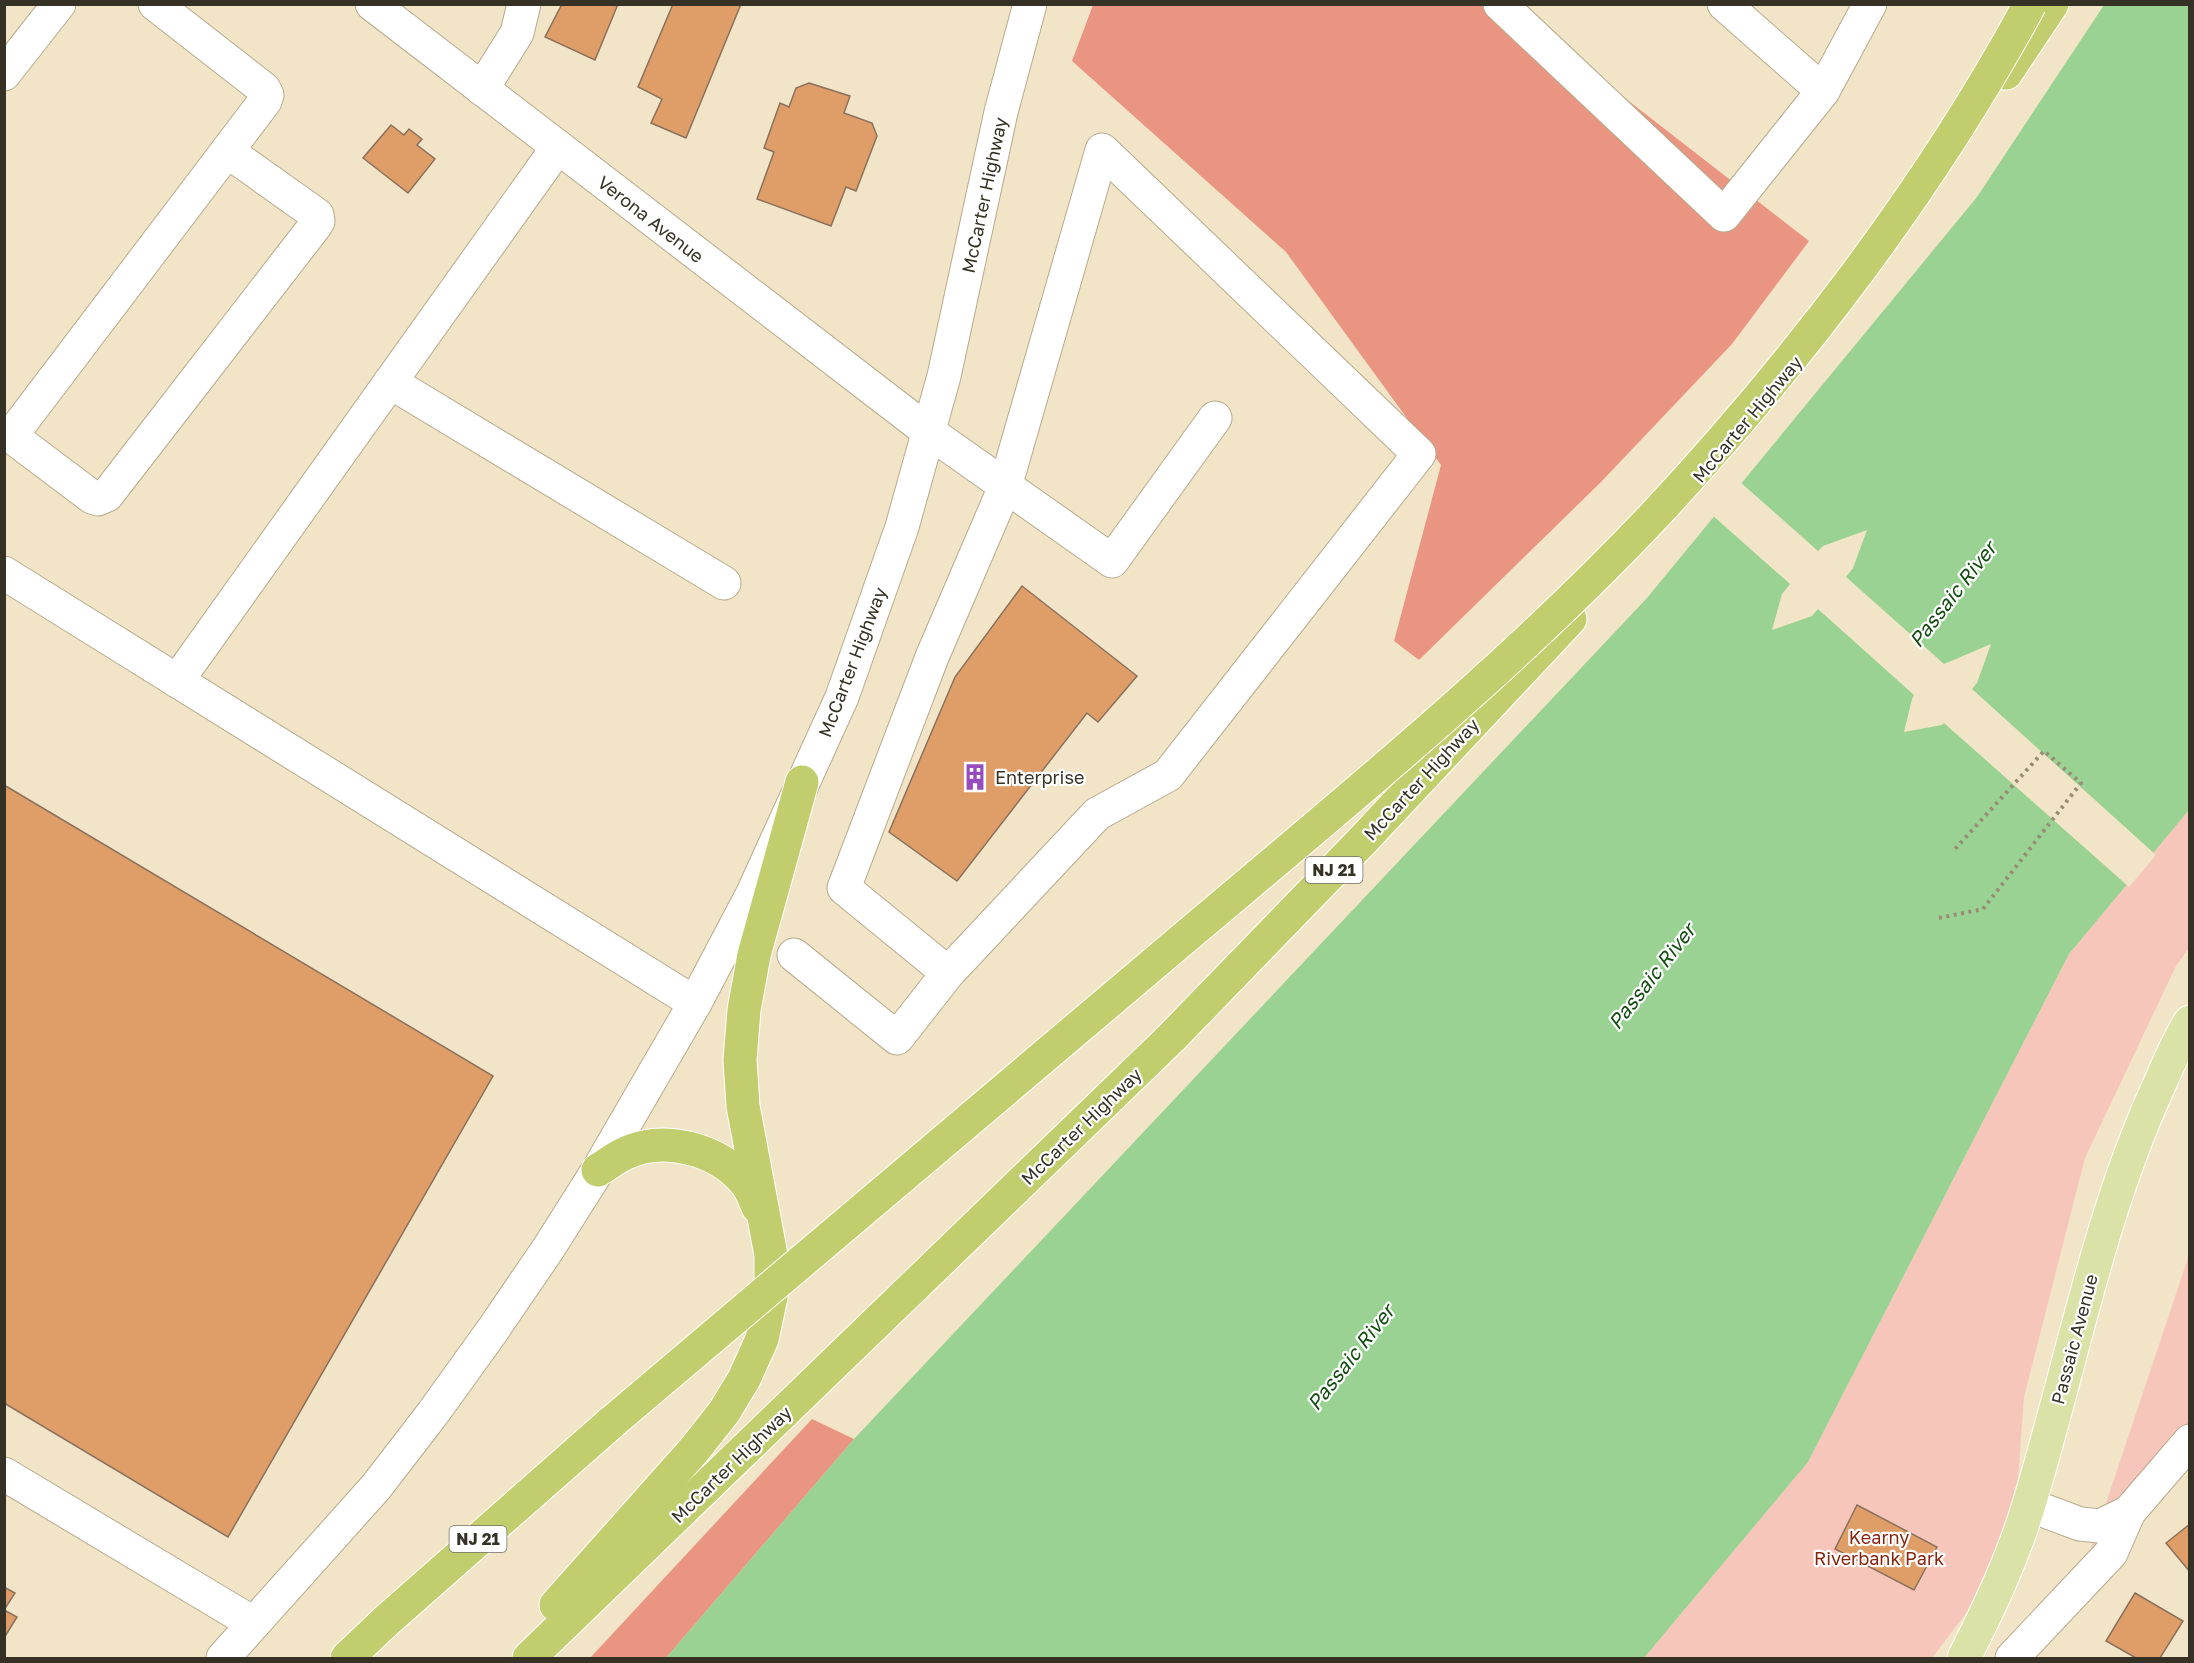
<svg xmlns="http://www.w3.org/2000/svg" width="2194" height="1663" viewBox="0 0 2194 1663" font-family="'Golos Text',sans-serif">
  <rect width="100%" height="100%" fill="#f2e5c7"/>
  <g fill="#f6c6bb">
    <polygon points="2189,810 2189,948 2176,966 2085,1158 2024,1397 2018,1479 1992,1579 1932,1658 1644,1658 1808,1462 2069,954"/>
    <polygon points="2189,1255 2189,1461 2071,1608"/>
  </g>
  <g fill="#e99582">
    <polygon points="1093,5 1505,5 1809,241 1732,344 1601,482 1419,660 1394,641 1441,465 1286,252 1072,61"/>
    <polygon points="812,1419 854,1439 666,1658 590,1658"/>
  </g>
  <polygon fill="#99d292" points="2104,5 2189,5 2189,810 2069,954 1808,1462 1644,1658 666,1658 854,1439 1647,598 1977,197"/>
  <polygon fill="#f2e5c7" points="1739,481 1818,551 1823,546 1867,530 1853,568 1846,577 1944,664 1991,644 1977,683 1972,689 2156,855 2129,887 1944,723 1942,725 1904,732 1912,699 1914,695 1818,609 1812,616 1772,630 1782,594 1790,584 1711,514"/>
  <g fill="#df9e67" stroke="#8a715e" stroke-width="1.5">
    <polygon points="562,4 618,4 595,60 545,37"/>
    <polygon points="673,4 741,4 686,138 651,123 662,99 638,87"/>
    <polygon points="809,83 850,96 844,113 872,123 877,136 856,191 846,187 831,226 757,199 774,152 764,148 780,103 789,107 796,88"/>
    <polygon points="391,125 404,135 409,129 422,139 417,145 435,159 408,193 363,158"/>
    <polygon points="1022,586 1137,676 1098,722 1087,713 957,881 889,832 955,677"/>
    <polygon points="4,785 493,1076 228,1537 4,1403"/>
    <polygon points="1857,1505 1937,1547 1914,1590 1835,1549"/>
    <polygon points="2190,1524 2190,1572 2166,1543"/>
    <polygon points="4,1587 15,1593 4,1610"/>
    <polygon points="2135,1593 2183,1621 2160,1658 2136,1658 2106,1641"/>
    <polygon points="4,1610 17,1617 4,1638"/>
  </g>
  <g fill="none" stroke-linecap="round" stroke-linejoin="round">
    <defs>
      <g id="minor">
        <polyline points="372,4 929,432 1112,561 1215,418"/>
        <polyline points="1500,4 1724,215 1823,91 1724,4"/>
        <polyline points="4,74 59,4"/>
        <polyline points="482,89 517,33 524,4"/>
        <polyline points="1823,91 1870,4"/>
        <polyline points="390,382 724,583"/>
        <polyline points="4,431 11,436 265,101 267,95 264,89 155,4"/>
        <polyline points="11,436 92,497 98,499 107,495 315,226 318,221 317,215 227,151"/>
        <polyline points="4,573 695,1003"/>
        <polyline points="177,681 558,147"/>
        <polyline points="794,955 897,1038 948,973 844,888 932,657 1005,487 1102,150 1419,454 1168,775 1097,814 948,973"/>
        <polyline points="4,1474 253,1623"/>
        <polyline points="2029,1505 2080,1524 2100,1526 2129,1512"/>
        <polyline points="223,1658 376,1487 433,1413 492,1331 548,1249 598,1170 695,1003 752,895 842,697 902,527 944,376 1001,112 1030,4"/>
        <polyline points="2012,1658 2111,1553 2129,1512 2190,1441"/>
      </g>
      <path id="major" d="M1964,1658c25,-50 49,-100 65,-154 42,-138 68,-281 127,-412 11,-24 20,-48 34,-70"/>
      <g id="highway">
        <polyline points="2006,73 2052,4"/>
        <path d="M598,1170c9,-5 18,-13 28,-17 38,-18 92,-4 119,29 6,6 9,17 13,25"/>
        <polyline points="556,1605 694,1450 724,1412 744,1379 762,1339 771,1297 771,1255 743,1106 740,1060 744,1010 754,955 802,782"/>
        <polyline points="347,1658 386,1621 612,1422"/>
        <polyline points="529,1658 1171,1038 1363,840 1570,619"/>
      </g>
    </defs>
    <use href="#minor" stroke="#b7aa8d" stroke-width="35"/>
    <use href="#major" stroke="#fff" stroke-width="35"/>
    <use href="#highway" stroke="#fff" stroke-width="35"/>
    <polyline stroke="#978e78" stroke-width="4" stroke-dasharray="3 4.5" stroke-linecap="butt" points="1939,918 1983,909 2081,783 2044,751 1955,849"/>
    <use href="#minor" stroke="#fff" stroke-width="33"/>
    <use href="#major" stroke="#dae2a8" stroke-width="33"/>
    <use href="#highway" stroke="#c2ce6e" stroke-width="33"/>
    <defs>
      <path id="highway-bridge" d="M612,1422c188,-159 376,-319 565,-478 162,-137 329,-272 475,-426 143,-153 278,-329 378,-514"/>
    </defs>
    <use href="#highway-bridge" stroke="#fff" stroke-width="35" stroke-linecap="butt"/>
    <use href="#highway-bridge" stroke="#c2ce6e" stroke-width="33"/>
  </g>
  <defs>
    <symbol id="building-bare" viewBox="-9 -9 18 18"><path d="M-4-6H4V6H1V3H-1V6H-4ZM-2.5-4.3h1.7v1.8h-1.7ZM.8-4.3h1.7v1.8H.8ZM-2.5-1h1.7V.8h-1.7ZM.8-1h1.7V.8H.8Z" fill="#974cbe" stroke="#fff" stroke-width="2.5" paint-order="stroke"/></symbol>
  </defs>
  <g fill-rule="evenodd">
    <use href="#building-bare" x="956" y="758" width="38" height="38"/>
  </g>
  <g text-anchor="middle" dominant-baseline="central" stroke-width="4.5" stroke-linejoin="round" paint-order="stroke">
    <g fill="#fff" stroke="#726f66" stroke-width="1.5">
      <rect x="1305.5" y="857" width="57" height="26" rx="4.5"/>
      <rect x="449.5" y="1526" width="57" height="26" rx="4.5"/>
    </g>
    <g font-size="16" font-weight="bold" fill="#363125">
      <text x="1334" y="870">NJ 21</text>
      <text x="478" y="1539">NJ 21</text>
    </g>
    <g font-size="18" fill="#363125" stroke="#fff">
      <text transform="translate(984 195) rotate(-78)">McCarter Highway</text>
      <text transform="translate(651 219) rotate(38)">Verona Avenue</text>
      <text transform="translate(1747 419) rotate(-50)">McCarter Highway</text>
      <text transform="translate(852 662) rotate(-69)">McCarter Highway</text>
      <text transform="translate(1421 779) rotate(-47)">McCarter Highway</text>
      <text transform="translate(1081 1126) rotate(-44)">McCarter Highway</text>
      <text transform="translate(2074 1339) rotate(-75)">Passaic Avenue</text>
      <text transform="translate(731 1464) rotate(-44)">McCarter Highway</text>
    </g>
    <g font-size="18" fill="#363125" stroke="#fff" text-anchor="start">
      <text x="995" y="777">Enterprise</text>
    </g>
    <g font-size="18" fill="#86250f" stroke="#fff">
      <text x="1879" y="1537">Kearny<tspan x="1879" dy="21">Riverbank Park</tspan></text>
    </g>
    <g font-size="20" font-style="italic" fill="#144d10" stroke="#fff">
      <text transform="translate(1952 594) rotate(-52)">Passaic River</text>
      <text transform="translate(1651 976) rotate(-52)">Passaic River</text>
      <text transform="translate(1350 1357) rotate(-52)">Passaic River</text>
    </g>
  </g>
  <rect width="2194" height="1663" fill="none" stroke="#363125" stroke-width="12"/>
</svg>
